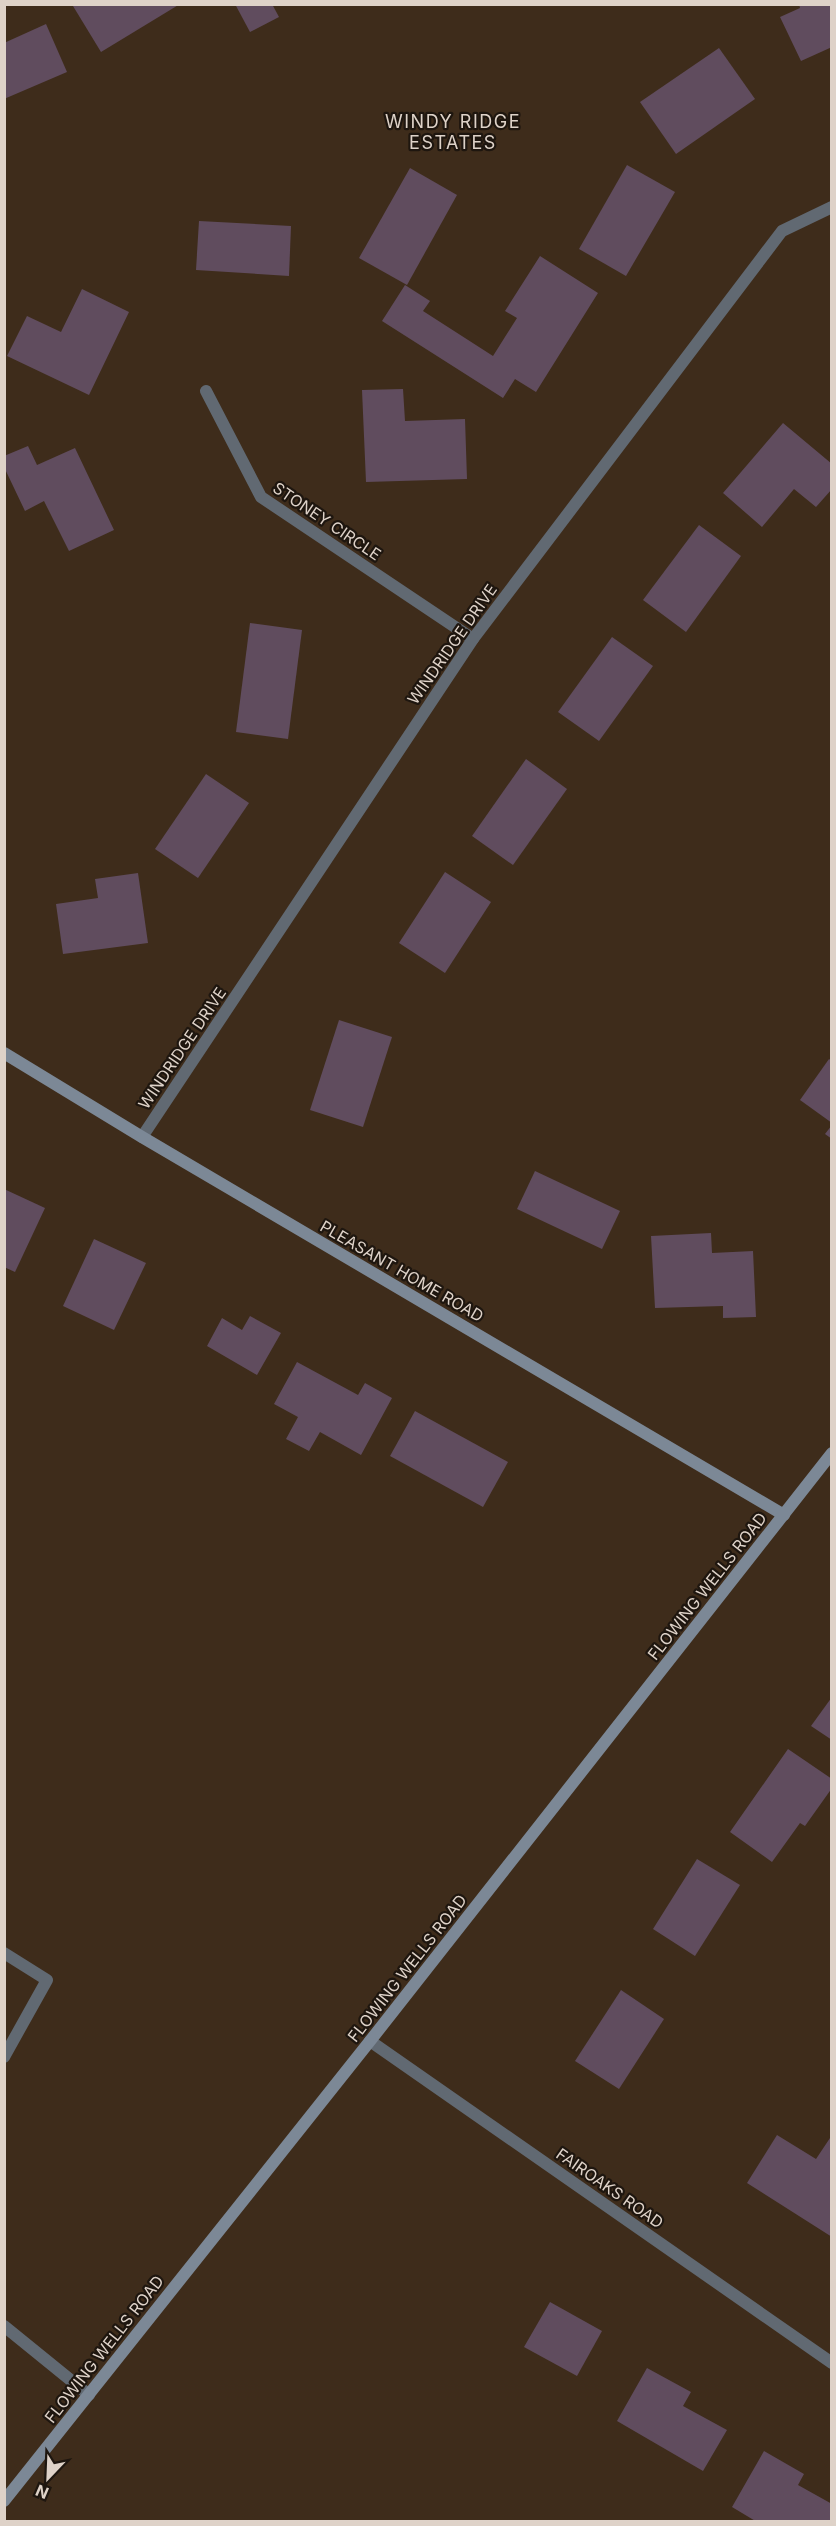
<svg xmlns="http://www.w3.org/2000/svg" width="836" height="2526" viewBox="0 0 836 2526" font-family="Inter,sans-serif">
  <rect width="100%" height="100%" fill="#3e2c1b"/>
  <g fill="#604c5e">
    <polygon points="76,4 180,4 101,52 73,6"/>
    <polygon points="235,4 272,4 279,17 250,32"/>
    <polygon points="799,4 832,4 832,47 801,61 780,17 800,8"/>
    <polygon points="46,24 67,72 4,99 4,43"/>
    <polygon points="719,48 755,99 676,154 640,102"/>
    <polygon points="627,165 675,192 626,276 579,249"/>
    <polygon points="410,168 457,195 407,285 359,258"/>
    <polygon points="199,221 291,226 289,276 196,270"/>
    <polygon points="540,256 598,293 536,392 515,379 503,398 382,321 405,285 430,301 423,311 493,356 517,318 505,311"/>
    <polygon points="82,289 129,312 89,395 7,356 27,316 61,332"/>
    <polygon points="403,389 405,421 465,419 467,479 366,482 362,390"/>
    <polygon points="783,423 832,464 832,489 816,507 794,489 762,527 723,493"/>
    <polygon points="28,446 37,465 75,448 114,530 69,551 44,501 25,511 4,467 4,456"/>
    <polygon points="699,525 741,556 686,632 643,600"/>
    <polygon points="250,623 302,630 288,739 236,732"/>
    <polygon points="612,637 653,666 599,741 558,712"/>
    <polygon points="526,759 567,789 513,865 472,836"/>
    <polygon points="206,774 249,803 198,878 155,849"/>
    <polygon points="445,872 491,902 445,973 399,943"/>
    <polygon points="138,873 148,943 63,954 56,904 98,898 95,879"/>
    <polygon points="339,1020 392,1037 363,1127 310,1110"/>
    <polygon points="829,1059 832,1061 832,1123 800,1100"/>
    <polygon points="832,1125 832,1139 825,1134"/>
    <polygon points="535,1171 620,1211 602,1249 517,1209"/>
    <polygon points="4,1189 45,1208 15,1272 4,1267"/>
    <polygon points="711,1233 712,1253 753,1251 756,1317 723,1318 723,1306 655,1308 651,1236"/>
    <polygon points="94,1239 146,1263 114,1330 63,1306"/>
    <polygon points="250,1316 281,1333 257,1375 207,1346 222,1318 242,1330"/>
    <polygon points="297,1362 358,1395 365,1383 392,1398 361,1455 320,1432 309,1451 286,1439 298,1417 274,1404"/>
    <polygon points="415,1411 508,1462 483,1507 390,1456"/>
    <polygon points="832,1697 832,1740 811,1726"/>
    <polygon points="788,1749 832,1779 832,1788 805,1826 800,1823 772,1862 730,1832"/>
    <polygon points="697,1859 740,1885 695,1956 653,1929"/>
    <polygon points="621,1990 664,2019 619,2089 575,2061"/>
    <polygon points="777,2135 816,2159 832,2135 832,2237 747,2183"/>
    <polygon points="550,2302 602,2331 577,2376 524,2347"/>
    <polygon points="647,2368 691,2392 683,2406 727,2430 703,2471 617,2421"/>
    <polygon points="764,2451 804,2474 798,2485 832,2504 832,2522 757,2522 732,2507"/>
  </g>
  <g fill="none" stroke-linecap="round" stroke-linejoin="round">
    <polyline stroke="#616972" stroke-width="12" points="4,1953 47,1980 4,2057"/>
    <g stroke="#616972" stroke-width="12">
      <polyline points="206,391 261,497 473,639"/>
      <polyline points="142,1137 473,639 782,231 832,207"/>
      <polyline points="370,2041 832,2363"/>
      <polyline points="4,2326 89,2395"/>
    </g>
    <g stroke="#7c8896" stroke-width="12">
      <polyline points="4,1053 142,1137 784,1515"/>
      <polyline points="4,2501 370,2041 832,1453"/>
    </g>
  </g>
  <g text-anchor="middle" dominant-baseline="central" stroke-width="4.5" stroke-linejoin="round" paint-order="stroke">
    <g font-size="16" fill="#ded2c8" stroke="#1e160f">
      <text transform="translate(327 521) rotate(34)">STONEY CIRCLE</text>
      <text transform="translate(452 644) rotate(-55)">WINDRIDGE DRIVE</text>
      <text transform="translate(182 1048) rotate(-56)">WINDRIDGE DRIVE</text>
      <text transform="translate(402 1271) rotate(30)">PLEASANT HOME ROAD</text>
      <text transform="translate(707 1586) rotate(-52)">FLOWING WELLS ROAD</text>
      <text transform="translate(407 1968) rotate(-52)">FLOWING WELLS ROAD</text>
      <text transform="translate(610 2188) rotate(35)">FAIROAKS ROAD</text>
      <text transform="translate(104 2349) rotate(-52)">FLOWING WELLS ROAD</text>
    </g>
    <g font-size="18" letter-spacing="1.5" fill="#ded2c8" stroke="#1e160f">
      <text x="453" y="121">WINDY RIDGE<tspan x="453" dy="21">ESTATES</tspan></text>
    </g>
  </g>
  <rect width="836" height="2526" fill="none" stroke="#ded2c8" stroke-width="12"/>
  <g transform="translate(48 2478) rotate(203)" stroke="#1e160f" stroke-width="4.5" paint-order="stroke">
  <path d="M0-4.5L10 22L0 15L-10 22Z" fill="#ded2c8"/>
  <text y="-9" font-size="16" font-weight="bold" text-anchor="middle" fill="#ded2c8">N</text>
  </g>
</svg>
